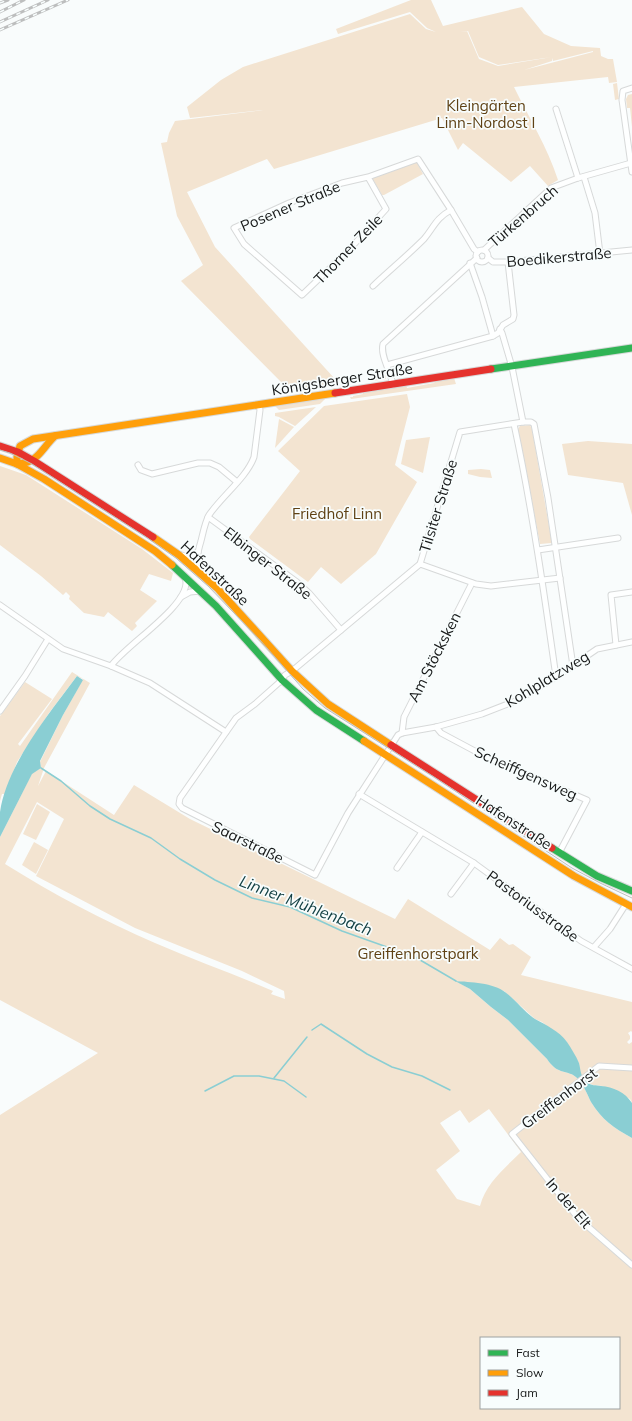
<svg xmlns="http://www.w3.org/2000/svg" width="632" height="1421" viewBox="0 0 632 1421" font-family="Mulish,sans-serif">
  <rect width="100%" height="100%" fill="#f9fcfc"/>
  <g fill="#f3e4d1" fill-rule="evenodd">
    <path d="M411,0h20l12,26 79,-19 22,27 27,12 29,2 1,8 7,3h5l4,23 -8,1 -1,-6 -94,10c15,31 33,59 44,93l-10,6 -18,-20 -19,16 -48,-39 -5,7 -16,-32 -168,51 -7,-10 -80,33 28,55 120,132 -1,5 -45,6 -108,-109 22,-16 -26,-49 -16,-73 6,-1 2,-9 6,-12 88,-11 -73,8 -3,-11 34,-27 22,-13 167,-53 16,15 10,3 31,-1 12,28 19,7 54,-9 -54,8 -19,-8 -11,-26 -32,1 -9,-4 -17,-16 -72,22 -2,-5zM593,51v1l-69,18 28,-9v-3l1,3z"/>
    <polygon points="617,83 619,99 615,100 613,84"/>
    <polygon points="632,94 632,127 630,108 627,108 626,99 628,95"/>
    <polygon points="415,162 417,163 423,174 384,195 382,195 372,178 373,177"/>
    <polygon points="383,369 384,369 386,376 386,379 372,381"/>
    <polygon points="454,378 456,384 351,399 350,397 353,397 353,396 363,394 363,392 406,385 407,388 434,383 436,381"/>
    <polygon points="407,394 410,407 395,465 417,482 376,554 341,584 321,567 308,582 250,539 249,537 300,471 278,451 324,406"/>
    <polygon points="326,398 320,404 279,410 274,405"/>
    <polygon points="316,407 295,426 279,417 275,416 275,413"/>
    <polygon points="279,419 294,427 275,448"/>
    <polygon points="530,425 532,429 552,543 540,544 518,429 520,426"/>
    <polygon points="430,437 423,473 401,464 406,440"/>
    <polygon points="588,441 632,444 632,515 623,483 568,475 562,444"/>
    <polygon points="0,466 26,475 142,549 173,573 171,581 149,574 140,590 157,601 135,623 137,626 132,631 108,612 104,617 84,613 69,599 70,596 66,592 63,595 41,576 0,545"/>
    <polygon points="481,469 490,470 492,478 480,477 468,474 468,470"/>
    <path d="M72,672l18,11 -46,85 -6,18 8,-15 68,44 20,-30 56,34 205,100 13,-20 82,51 10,-12 9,7 4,-1 18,13 -10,18 111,27v30l-1,-1 -3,2 2,3v3l-3,3 2,2 3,-2v61l-2,-4 -28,-13 -9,-1 -5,-2 -8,-8 -1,-12 -13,-22 -24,-19 -7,-3 -31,-28 -48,-10 14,8 21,18 17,13 39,39c11,17 21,10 30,19 7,7 10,16 14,24 11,18 23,26 41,36v283h-632v-306l98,-62 -98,-53v-163l32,-64 9,-5 -1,-6 23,-47 20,-36 -6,-3 -28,37 -32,49 -12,32h-3l-2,7v-85l25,-34 27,17 -34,45 2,2zM37,802l27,17 -28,57 99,52 107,43 42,20 1,8 -14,-5 2,-3c-39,-17 -79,-31 -118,-48 -51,-22 -102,-49 -150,-79zM489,1109l32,43c-16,16 -35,31 -41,54l-23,-7 -21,-29 24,-19 -20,-28 20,-13 9,13zM481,1338h138v70h-138z"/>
    <polygon points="37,804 50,812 36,840 23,834"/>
    <polygon points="34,842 48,850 36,874 22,865"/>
  </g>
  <g fill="#8aced3">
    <path d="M77,676l6,4 -20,35 -23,46 1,7 -9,6 -32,63c0,-9 0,-17 0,-25 7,-48 49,-98 77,-136z"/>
    <path d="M455,981c15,1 39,2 50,11 11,8 19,20 30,27 11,6 24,12 32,23 4,6 9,14 12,21 2,8 1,13 8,19 4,4 9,3 14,4 12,1 24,6 31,17v35c-18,-10 -30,-18 -41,-36 -4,-8 -7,-17 -14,-24 -9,-9 -19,-2 -30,-19l-39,-39 -17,-13 -21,-18z"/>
  </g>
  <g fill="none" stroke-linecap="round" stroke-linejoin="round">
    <g stroke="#8aced3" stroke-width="1.5">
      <polyline points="41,768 61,781 90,806 110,819 151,838 180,859 215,880 252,898 290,907 342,931 415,957 456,981"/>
      <polyline points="312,1030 321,1024 367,1054 392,1067 422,1076 450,1090"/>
      <polyline points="274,1078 307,1037"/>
      <polyline points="205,1091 234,1076 259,1076 284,1081 306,1097"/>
    </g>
    <defs>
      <g id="street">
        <polyline points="632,88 623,91 622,100 632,172"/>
        <polyline points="556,109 578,178"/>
        <polyline points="368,177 386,209 348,251 302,295 244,244 234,228 289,203 342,183 368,177 418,159 451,210 474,249 478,252"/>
        <polyline points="584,177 595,213 600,254"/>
        <polyline points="484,250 551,188 578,178 631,163"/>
        <circle cx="482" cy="256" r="6"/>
        <polyline points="488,258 493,262 508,262 632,250"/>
        <polyline points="470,263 482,297 493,336"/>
        <path d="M373,286c17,-16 35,-31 51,-47 10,-12 12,-21 27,-29"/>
        <polyline points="500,329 502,333 512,367 523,422"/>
        <polyline points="387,365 493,336 498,333 503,325 513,319 514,315 508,262"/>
        <path d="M393,385c-2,-13 -13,-29 -10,-41l94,-86"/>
        <path d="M514,424c18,84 30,168 42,253"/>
        <polyline points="138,465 141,470 152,474 198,463 210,463 219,467 237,482"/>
        <polyline points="208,517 297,582 309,593 341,630"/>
        <polyline points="538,550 618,538"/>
        <polyline points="180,555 188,556 198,552"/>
        <polyline points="420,564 476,584 491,586 560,578"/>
        <path d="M200,571c-5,-9 -2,-20 1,-30 2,-8 4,-19 8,-26 13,-19 38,-38 45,-58l6,-47 -1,-5"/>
        <polyline points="181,597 190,592 201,591"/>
        <polyline points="0,605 63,649 111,666 150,683 226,732"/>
        <polyline points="616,645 611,595 632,592"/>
        <path d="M111,666c15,-21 76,-59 75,-84 0,-2 -1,-4 -2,-6"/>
        <polyline points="573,666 548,498 534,424 531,422 523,422 460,432 420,564 292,671 285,675 282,680 255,704 236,718 180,798 179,804 182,808 315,875 348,813 398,735 402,733 436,727 482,714 518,700 556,677 597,649 632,642"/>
        <polyline points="0,711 25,676 48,639"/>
        <polyline points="436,727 441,733 486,757 587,800 559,853"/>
        <polyline points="402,733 404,717 472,583"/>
        <polyline points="359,794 474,863 581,941 632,969"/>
        <polyline points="397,868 422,832"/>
        <polyline points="451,894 474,863"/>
        <polyline points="594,947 610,929 626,904"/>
        <polyline points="632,1068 599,1066 512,1134 578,1218 632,1265"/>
      </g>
      <g id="fast">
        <polyline points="491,369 632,348"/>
        <polyline points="172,565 216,606 282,680 316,710 364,741"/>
        <polyline points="552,848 597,876 632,891"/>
      </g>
      <g id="slow">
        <polyline points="0,458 17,464 44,479 155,551 172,565"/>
        <polyline points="17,464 17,457 20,446 33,439 335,393"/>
        <path d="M18,464c21,-2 23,-15 37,-28"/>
        <polyline points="153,537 179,555 217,588 292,671 328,704 391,745"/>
        <polyline points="364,741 574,876 632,907"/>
      </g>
      <g id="jam">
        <polyline points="335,393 491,369"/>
        <polyline points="0,446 18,452 34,461 153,537"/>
        <polyline points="391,745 552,848"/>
      </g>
    </defs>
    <use href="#street" stroke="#d7d9d9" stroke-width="7"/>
    <use href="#fast" stroke="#d7d9d9" stroke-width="9"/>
    <use href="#slow" stroke="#d7d9d9" stroke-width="9"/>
    <use href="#jam" stroke="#d7d9d9" stroke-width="9"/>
    <use href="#street" stroke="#feffff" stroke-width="5"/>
    <use href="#fast" stroke="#30b455" stroke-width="7"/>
    <use href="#slow" stroke="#ff9f0a" stroke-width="7"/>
    <use href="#jam" stroke="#e5322d" stroke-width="7"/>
    <polyline stroke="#bdbebe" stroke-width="1" points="0,450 10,453 32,464 146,537 176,558 208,586 260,640 303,689 325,708 434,777 572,868 600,883 632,898"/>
    <defs>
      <g id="rail">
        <polyline points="0,3 8,0"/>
        <polyline points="0,12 24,0"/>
        <polyline points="0,22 48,0"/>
        <polyline points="0,30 68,0"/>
      </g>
    </defs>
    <use href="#rail" stroke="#bdbebe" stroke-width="3"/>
    <use href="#rail" stroke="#f8fdfd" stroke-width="1.5" stroke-dasharray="4.5" stroke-linecap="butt"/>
  </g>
  <g text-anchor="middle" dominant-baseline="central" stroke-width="3.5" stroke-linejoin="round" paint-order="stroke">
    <g font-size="15" fill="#5f4114" stroke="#f8fdfd">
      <text x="486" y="105">Kleingärten<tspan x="486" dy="17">Linn-Nordost I</tspan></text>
      <text x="337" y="513">Friedhof Linn</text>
      <text x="418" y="953">Greiffenhorstpark</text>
    </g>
    <g font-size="15" fill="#161818" stroke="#f8fdfd">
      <text transform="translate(290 206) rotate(-23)">Posener Straße</text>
      <text transform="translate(523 216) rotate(-41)">Türkenbruch</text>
      <text transform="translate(348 249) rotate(-46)">Thorner Zeile</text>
      <text transform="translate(559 257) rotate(-5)">Boedikerstraße</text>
      <text transform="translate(342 379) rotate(-9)">Königsberger Straße</text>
      <text transform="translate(438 506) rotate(-73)">Tilsiter Straße</text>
      <text transform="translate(268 563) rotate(38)">Elbinger Straße</text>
      <text transform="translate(215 573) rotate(43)">Hafenstraße</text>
      <text transform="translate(434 657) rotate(-63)">Am Stöcksken</text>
      <text transform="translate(547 679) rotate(-31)">Kohlplatzweg</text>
      <text transform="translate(526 773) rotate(24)">Scheiffgensweg</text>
      <text transform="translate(514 822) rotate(33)">Hafenstraße</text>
      <text transform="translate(248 842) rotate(26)">Saarstraße</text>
      <text transform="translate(533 906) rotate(36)">Pastoriusstraße</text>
      <text transform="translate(559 1098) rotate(-37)">Greiffenhorst</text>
      <text transform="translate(569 1203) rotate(49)">In der Elt</text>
    </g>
    <g font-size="16" font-style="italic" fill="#154245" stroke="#f8fdfd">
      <text transform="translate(306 905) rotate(21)">Linner Mühlenbach</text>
    </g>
  </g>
  <rect x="480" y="1337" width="140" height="72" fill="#f8fdfd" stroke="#9ea1a1"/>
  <rect x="488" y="1350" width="20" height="6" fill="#30b455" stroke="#9ea1a1"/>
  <text x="516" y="1357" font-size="12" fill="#161818">Fast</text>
  <rect x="488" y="1370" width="20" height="6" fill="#ff9f0a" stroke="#9ea1a1"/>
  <text x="516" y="1377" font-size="12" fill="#161818">Slow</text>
  <rect x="488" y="1390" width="20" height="6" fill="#e5322d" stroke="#9ea1a1"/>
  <text x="516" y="1397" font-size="12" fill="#161818">Jam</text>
</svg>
